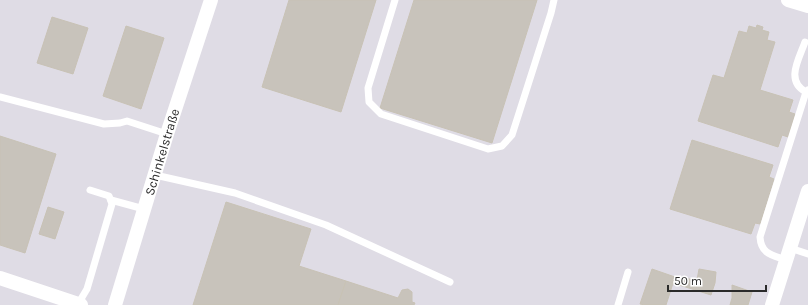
<svg xmlns="http://www.w3.org/2000/svg" width="808" height="305" viewBox="0 0 808 305" font-family="Karla,sans-serif">
  <rect width="100%" height="100%" fill="#ede6db"/>
  <rect fill="#dfdce5" x="0" y="0" width="808" height="305"/>
  <g fill="#c8c3bb" stroke="#c8c2b5">
    <polygon points="289,0 376,0 341,112 262,87"/>
    <polygon points="414,0 537,0 492,143 380,108"/>
    <polygon points="52,17 88,28 73,74 37,63"/>
    <polygon points="757,25 763,27 762,30 769,32 767,40 775,42 760,90 793,100 789,112 795,114 788,137 782,135 778,147 698,121 713,75 724,78 739,31 747,33 749,26 756,28"/>
    <polygon points="126,26 164,38 141,109 103,96"/>
    <polygon points="0,136 56,154 25,253 0,245"/>
    <polygon points="692,140 773,165 769,177 774,179 760,224 755,223 751,234 670,209"/>
    <polygon points="226,202 311,229 299,266 346,281 338,305 193,305"/>
    <polygon points="48,207 64,212 55,239 39,234"/>
    <polygon points="652,269 675,277 666,305 645,305 640,304"/>
    <polygon points="699,269 716,272 715,283 711,295 673,283 675,277 697,280"/>
    <polygon points="346,281 398,298 402,290 408,289 412,292 412,302 415,303 414,305 338,305"/>
    <polygon points="732,285 752,292 748,305 730,305 732,298"/>
  </g>
  <g fill="none" stroke-linecap="round" stroke-linejoin="round">
    <g stroke="#fff" stroke-width="7">
      <polyline points="395,0 368,88 369,102 381,114 488,149 502,146 512,135 551,13 554,0"/>
      <path d="M805,42c-6,17 -20,39 1,50"/>
      <polyline points="0,97 104,124 120,123 127,121 167,134"/>
      <polyline points="155,175 235,193 326,225 450,282"/>
      <polyline points="111,200 144,209"/>
      <polyline points="790,248 808,254"/>
      <path d="M786,260c-14,-5 -25,-6 -26,-23l46,-145 2,-2"/>
      <polyline points="78,304 87,289 112,204 109,196 90,190"/>
      <polyline points="618,305 628,272"/>
    </g>
    <g stroke="#fff" stroke-width="14">
      <polyline points="788,0 808,6"/>
      <polyline points="0,278 81,305"/>
      <polyline points="115,305 167,134 211,0"/>
      <polyline points="772,305 808,191"/>
    </g>
  </g>
  <g text-anchor="middle" dominant-baseline="central" stroke-width="3" stroke-linejoin="round" paint-order="stroke">
    <g font-size="13" fill="#2a2a2a" stroke="#fff">
      <text transform="translate(162 152) rotate(-73)">Schinkelstraße</text>
    </g>
  </g>
  <path d="M668 285v6h98v-6" fill="none" stroke="#2a2a2a" stroke-width="2"/>
  <text x="674" y="285" font-size="12" fill="#2a2a2a" stroke="#ffffff" stroke-width="3" paint-order="stroke">50 m</text>
</svg>
